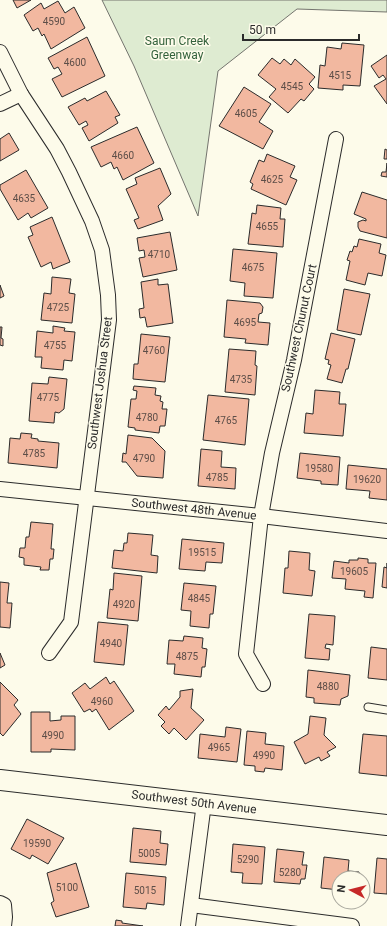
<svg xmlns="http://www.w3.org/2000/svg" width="387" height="926" viewBox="0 0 387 926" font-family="Roboto,sans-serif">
  <rect width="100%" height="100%" fill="#fdfbea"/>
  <polygon fill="#deebd1" stroke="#74746e" points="102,0 387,0 387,12 297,9 218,71 198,216 134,66"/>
  <g fill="#f2b8a0" stroke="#2b2b2b">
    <polygon points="13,0 31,0 17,8"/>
    <polygon points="58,1 65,13 74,7 85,28 51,49 44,34 42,36 38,28 33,31 24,15 41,3 44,9"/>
    <polygon points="87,37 105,76 62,97 52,79 62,74 58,67 54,69 48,58"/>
    <polygon points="342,43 364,45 360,86 343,85 343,90 318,88 320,65 325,66 327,47 341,49"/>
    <polygon points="387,55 387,104 374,86 386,79 383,75 379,78 371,66"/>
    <polygon points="272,58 280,64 284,59 291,65 295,59 315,77 309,84 314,89 304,101 301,99 288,113 269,97 276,89 258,75"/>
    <polygon points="244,87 271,104 259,122 273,131 263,149 219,126"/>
    <polygon points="106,91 120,115 115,117 118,123 89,141 82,128 88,125 86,121 79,125 68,107 85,98 87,101"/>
    <polygon points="137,127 154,163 123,180 117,167 114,169 111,162 101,167 91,147"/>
    <polygon points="9,133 19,150 0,161 0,139"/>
    <polygon points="385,149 387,150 387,159 384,159"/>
    <polygon points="267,154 295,166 290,177 297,180 286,205 251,189 253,184 250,182 259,160 264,162"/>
    <polygon points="387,163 387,177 381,176 382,172 386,172"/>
    <polygon points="160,168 171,194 158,206 163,220 138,229 134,220 139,218 126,189 137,184 135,178"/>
    <polygon points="26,170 48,208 31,218 28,213 18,220 0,189 0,185"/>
    <polygon points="362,192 387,200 387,238 360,231 358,227 358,222 363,220 366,221 366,219 354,214"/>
    <polygon points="257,205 281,208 280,219 285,219 283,247 248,244 252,213 256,214"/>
    <polygon points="52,217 70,262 53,269 51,262 41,267 28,237 33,235 30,227"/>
    <polygon points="170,232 177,270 143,277 139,258 145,257 144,250 139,251 137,238"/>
    <polygon points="359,239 381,244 379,253 386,255 382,276 368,273 365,285 346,280 350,261 347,260 350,251 352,252 354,246 357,247"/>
    <polygon points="233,249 277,253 273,298 244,296 245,283 230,281"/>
    <polygon points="52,277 71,279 69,293 75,294 72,323 41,320 44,293 51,294"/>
    <polygon points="158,279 158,285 168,284 173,323 147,327 145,317 140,318 139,309 144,308 141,282"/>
    <polygon points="0,285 4,296 0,298"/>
    <polygon points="344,289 370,294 361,335 337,330"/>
    <polygon points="227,300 260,303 263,307 262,313 259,314 258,322 270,323 268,345 245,343 246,339 224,337"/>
    <polygon points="53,326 65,328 64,331 75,332 72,361 64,360 63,370 41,368 42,357 35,357 37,331 53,333"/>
    <polygon points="0,327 2,327 1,338 3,339 3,346 0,345"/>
    <polygon points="331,333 355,339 348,369 346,369 342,383 327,379 331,365 328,364 329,360 325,359"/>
    <polygon points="141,334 170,337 165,382 133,379 134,364 138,364"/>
    <polygon points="229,349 256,351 255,365 257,366 255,395 225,392"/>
    <polygon points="49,377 67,379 64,409 59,413 55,412 54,423 29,421 32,383 48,384"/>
    <polygon points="134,386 156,388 155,395 161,396 160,401 163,402 162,409 167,409 165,426 160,426 159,433 135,430 135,428 128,427 131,399 136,399 137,391 133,390"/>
    <polygon points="315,390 340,392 339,404 346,404 343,436 304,433 306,413 313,414"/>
    <polygon points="208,395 249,399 245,445 203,440"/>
    <polygon points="21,433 32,434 31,438 38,439 38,441 59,443 57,468 8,463 10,438 20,439"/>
    <polygon points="128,435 152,438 165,451 163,478 137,476 126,462 122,462 123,453 126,454"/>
    <polygon points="201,449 222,451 221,467 236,468 235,489 198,486"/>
    <polygon points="300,453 340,457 338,485 321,484 321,481 297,478"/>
    <polygon points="348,465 387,469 387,500 369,498 370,491 346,489"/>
    <polygon points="31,522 53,524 51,549 54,549 53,559 50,559 49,570 40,570 41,567 24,565 24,558 19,557 20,548 25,548 26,537 29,537"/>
    <polygon points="128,533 153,535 151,555 158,556 157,573 112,568 114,550 123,551 124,543 127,543"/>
    <polygon points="182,539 224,543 222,563 206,562 205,571 179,569"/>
    <polygon points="289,551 310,553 309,570 315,571 312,596 283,593 285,568 288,568"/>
    <polygon points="358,558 368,559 368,563 376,563 373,598 364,597 365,591 345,589 346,579 332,578 334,561 349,563 349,560 358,560"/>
    <polygon points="387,563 387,588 382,587 384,567 387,568"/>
    <polygon points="114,573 142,576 138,621 107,618 110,589 113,590"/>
    <polygon points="0,582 9,583 7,603 12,603 10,628 0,627"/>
    <polygon points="184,583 216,586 213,614 210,614 209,628 190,626 191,611 181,610"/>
    <polygon points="309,614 335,616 333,645 326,644 325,648 330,649 329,660 305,658"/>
    <polygon points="98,622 128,625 124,665 94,662"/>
    <polygon points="184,636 203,638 202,648 207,649 205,667 202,667 201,677 174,674 175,664 167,664 169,640 183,641"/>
    <polygon points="371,647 387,649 387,680 368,678"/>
    <polygon points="0,653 5,665 0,668"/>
    <polygon points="308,670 350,675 348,696 341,699 340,705 314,703 314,698 306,697"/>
    <polygon points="106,677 110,684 114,681 134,711 109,730 96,709 92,712 90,709 84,712 72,693 85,683 90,689"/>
    <polygon points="0,682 18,700 14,705 21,714 3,736 0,733"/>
    <polygon points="193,689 191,708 204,720 186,740 174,728 169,734 161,726 165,722 158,715 166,706 169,710 180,697 180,691"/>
    <polygon points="31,712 50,712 50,721 61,720 61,716 75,716 75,750 51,749 51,752 31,752"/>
    <polygon points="310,716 326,718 324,735 336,747 327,752 330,756 321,761 319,757 305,764 294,742 308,734"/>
    <polygon points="226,727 241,729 237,762 198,758 200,734 225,737"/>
    <polygon points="247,731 266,733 265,744 284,746 282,770 265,768 264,772 255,771 255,766 244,765"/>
    <polygon points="363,734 387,736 387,776 359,773"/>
    <polygon points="27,819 64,838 48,864 32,855 30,859 11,849"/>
    <polygon points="133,828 161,831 160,843 168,844 166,865 130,862"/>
    <polygon points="233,844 265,847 262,884 242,883 243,873 231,872"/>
    <polygon points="277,849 304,852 302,865 307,865 305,879 301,879 300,884 274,882"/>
    <polygon points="324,857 349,860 348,871 359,872 359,878 339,878 339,890 321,888"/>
    <polygon points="377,858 387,859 387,894 374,893"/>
    <polygon points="76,863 89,907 56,917 51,903 54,901 47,873"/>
    <polygon points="126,873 166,877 164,905 147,903 146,909 123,907"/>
    <polygon points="116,920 122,921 122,923 143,926 115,926"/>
  </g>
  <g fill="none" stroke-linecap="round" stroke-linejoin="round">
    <defs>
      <polyline id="lane" points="368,707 387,710"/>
      <g id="street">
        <polyline points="0,52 21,94 57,149 69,172 92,221 102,250 108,295 109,320 71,622 49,653"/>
        <polyline points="0,104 21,94"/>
        <polyline points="0,489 261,516 387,531"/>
        <polyline points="263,684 246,654 261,516 272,453 294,360 336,139"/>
        <polyline points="0,903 4,905 5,917 4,926"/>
        <polyline points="191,905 352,926"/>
        <polyline points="188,926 204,803"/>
      </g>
      <polyline id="secondary" points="0,780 387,825"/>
    </defs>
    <use href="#lane" stroke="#2b2b2b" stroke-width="9"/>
    <use href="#street" stroke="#2b2b2b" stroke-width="16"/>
    <use href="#secondary" stroke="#2b2b2b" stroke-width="22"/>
    <use href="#lane" stroke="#fdfbea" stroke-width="7"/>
    <use href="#street" stroke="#fdfbea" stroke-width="14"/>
    <use href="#secondary" stroke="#fdfbea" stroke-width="20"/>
  </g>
  <g text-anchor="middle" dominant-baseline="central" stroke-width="3" stroke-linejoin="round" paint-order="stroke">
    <g font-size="10" fill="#5d4e48">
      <text x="54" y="21">4590</text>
      <text x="75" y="62">4600</text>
      <text x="340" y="75">4515</text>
      <text x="292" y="86">4545</text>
      <text x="246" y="113">4605</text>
      <text x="123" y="155">4660</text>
      <text x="272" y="179">4625</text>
      <text x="24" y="198">4635</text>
      <text x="267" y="226">4655</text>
      <text x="159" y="254">4710</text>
      <text x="253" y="267">4675</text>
      <text x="58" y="307">4725</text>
      <text x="245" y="322">4695</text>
      <text x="55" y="345">4755</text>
      <text x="154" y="350">4760</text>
      <text x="241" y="379">4735</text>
      <text x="48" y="397">4775</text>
      <text x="147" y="417">4780</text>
      <text x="226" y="420">4765</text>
      <text x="34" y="453">4785</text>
      <text x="144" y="458">4790</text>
      <text x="319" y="468">19580</text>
      <text x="217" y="477">4785</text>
      <text x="367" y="479">19620</text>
      <text x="202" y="552">19515</text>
      <text x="354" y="571">19605</text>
      <text x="199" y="598">4845</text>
      <text x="124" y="604">4920</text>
      <text x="111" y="643">4940</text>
      <text x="187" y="656">4875</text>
      <text x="328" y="686">4880</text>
      <text x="102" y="701">4960</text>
      <text x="53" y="735">4990</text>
      <text x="219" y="747">4965</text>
      <text x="264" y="755">4990</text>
      <text x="37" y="843">19590</text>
      <text x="149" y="853">5005</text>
      <text x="248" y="859">5290</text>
      <text x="290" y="872">5280</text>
      <text x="67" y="887">5100</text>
      <text x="145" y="890">5015</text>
    </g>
    <g font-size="12" fill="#34623c" stroke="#fdfbea">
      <text x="177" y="41">Saum Creek<tspan x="177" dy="14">Greenway</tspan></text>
    </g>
    <g font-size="12" fill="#2b2b2b" stroke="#fdfbea">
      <text transform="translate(299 328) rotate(-78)">Southwest Chunut Court</text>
      <text transform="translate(100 383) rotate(-83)">Southwest Joshua Street</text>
      <text transform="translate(194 509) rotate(6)">Southwest 48th Avenue</text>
      <text transform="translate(194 802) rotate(7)">Southwest 50th Avenue</text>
    </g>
  </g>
  <g transform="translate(351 890) rotate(277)"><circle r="19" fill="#fdfbea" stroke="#a9a89e"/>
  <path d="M0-3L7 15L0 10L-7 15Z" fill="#c62828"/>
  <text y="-6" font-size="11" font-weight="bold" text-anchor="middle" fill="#2b2b2b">N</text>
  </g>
  <path d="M243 34v6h116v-6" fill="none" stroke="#2b2b2b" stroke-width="2"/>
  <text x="249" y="34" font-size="12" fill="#2b2b2b" stroke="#fdfbea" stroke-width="3" paint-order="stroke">50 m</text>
</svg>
